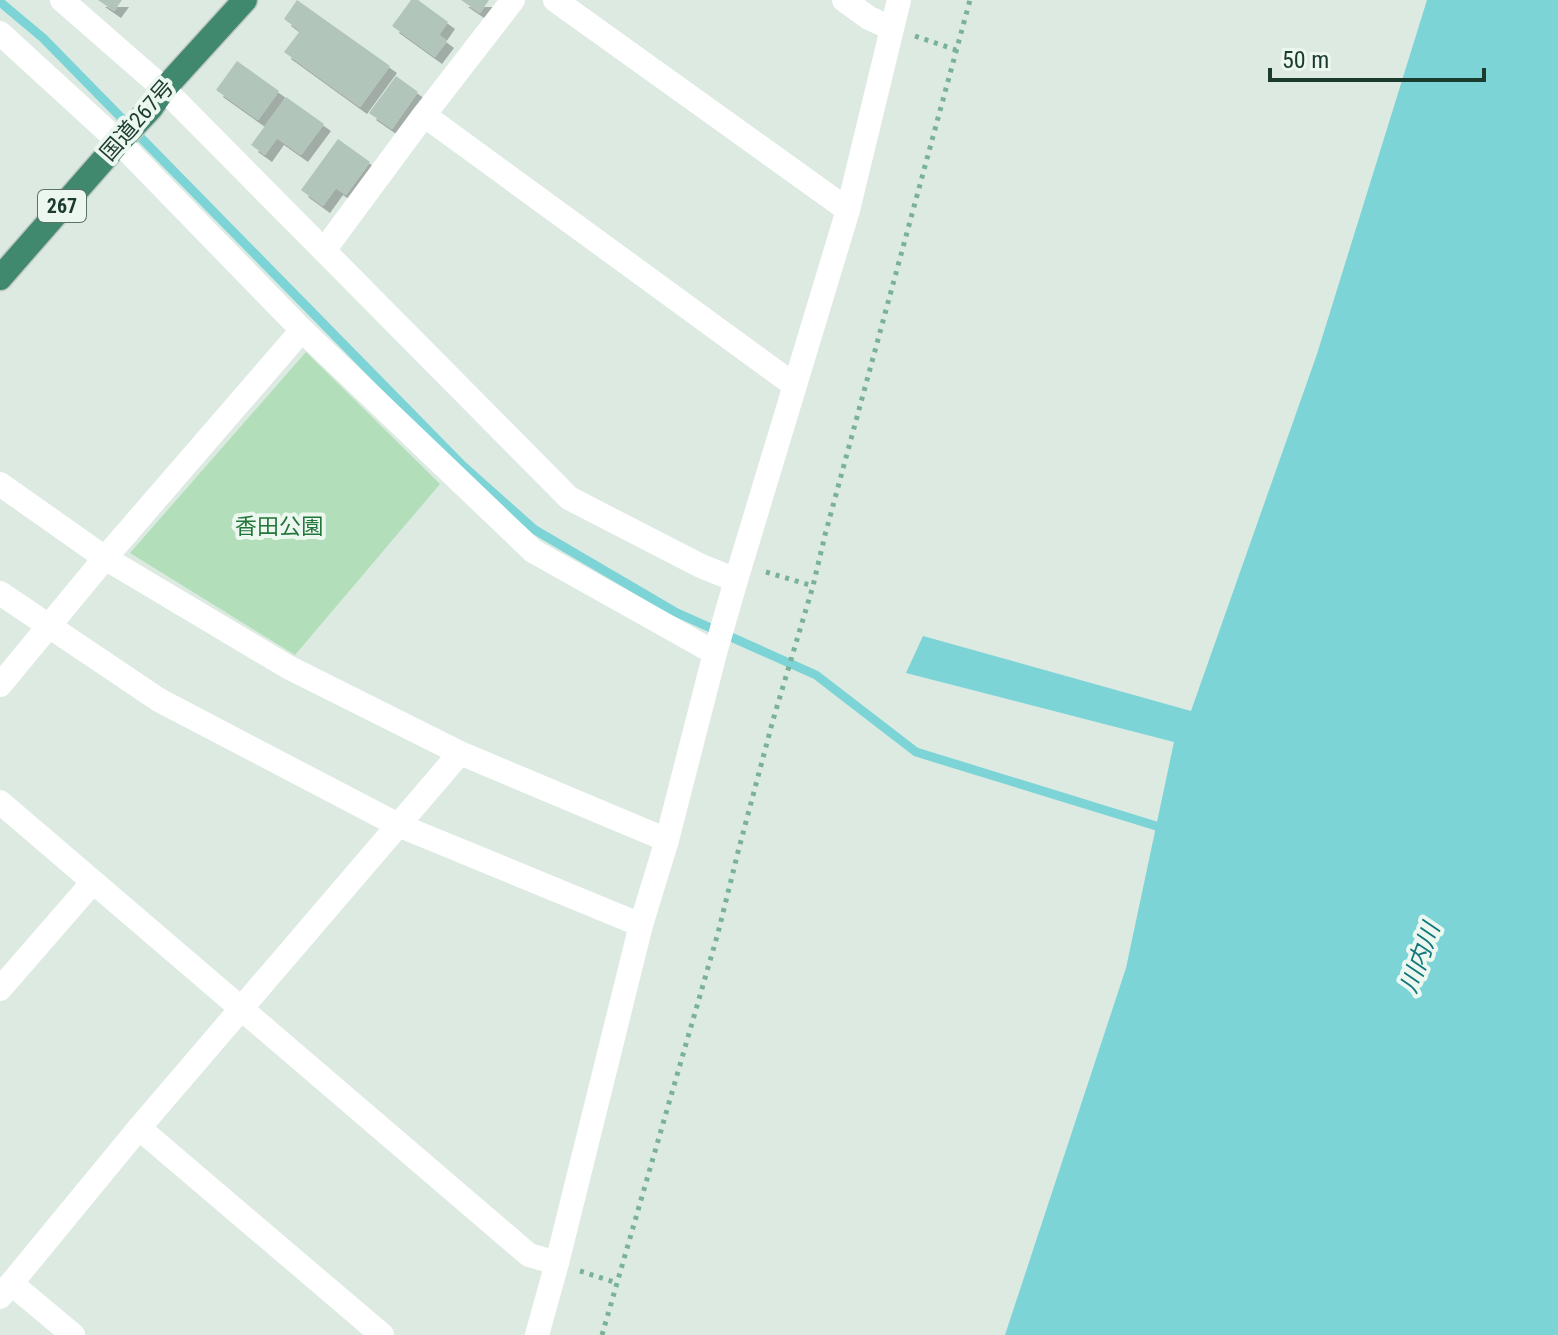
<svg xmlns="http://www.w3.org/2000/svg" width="1558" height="1335" viewBox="0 0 1558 1335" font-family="'Roboto Condensed','Noto Sans JP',sans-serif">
  <defs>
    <filter id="shadow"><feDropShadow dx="7" dy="7" stdDeviation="0" flood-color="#0004"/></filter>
  </defs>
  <rect width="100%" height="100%" fill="#dceae2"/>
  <polygon fill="#b2dfb9" points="306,352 440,484 295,655 130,553"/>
  <polygon fill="#7cd4d7" points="1427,0 1558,0 1558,1335 1005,1335 1126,968 1174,742 906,673 923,636 1191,711 1317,354"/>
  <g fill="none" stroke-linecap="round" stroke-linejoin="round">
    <polyline stroke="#7cd4d7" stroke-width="9" points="0,2 43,38 461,464 535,530 675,612 816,675 916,752 1166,829"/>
  </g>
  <g fill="#b1c5bb" filter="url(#shadow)">
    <polygon points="98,0 122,0 114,11"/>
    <polygon points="297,0 390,66 360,107 284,52 300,31 284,19"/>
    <polygon points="411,0 418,0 448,22 439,35 447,41 435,57 392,26"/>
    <polygon points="461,0 489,0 480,13"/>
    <polygon points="237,61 279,91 258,120 216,90"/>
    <polygon points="396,76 418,92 392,129 369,113"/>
    <polygon points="286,97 324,124 301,155 277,138 265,155 251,145"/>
    <polygon points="338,139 370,162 346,195 336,188 323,206 301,190"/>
  </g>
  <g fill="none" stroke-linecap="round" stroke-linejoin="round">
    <defs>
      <polyline id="trunk" points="0,278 119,142 151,108 164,89 245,0"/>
    </defs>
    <use href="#trunk" stroke="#bfc8c5" stroke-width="27"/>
    <g stroke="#79b299" stroke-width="5" stroke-dasharray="4 6" stroke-linecap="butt">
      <polyline points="915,36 956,50"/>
      <polyline points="766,572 813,586"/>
      <polyline points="580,1271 617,1283"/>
      <polyline points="602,1335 718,933 738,852 773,720 813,586 825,535 970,0"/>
    </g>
    <g stroke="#fff" stroke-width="24">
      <polyline points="62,0 164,89 569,498 701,566 736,580"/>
      <polyline points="555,0 848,210"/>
      <polyline points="844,0 869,18 891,28"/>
      <polyline points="0,33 119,142 302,330 533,551 715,653"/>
      <polyline points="424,115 794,385"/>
      <polyline points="325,249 424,115 513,0"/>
      <polyline points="0,484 105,558 288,667 460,753 667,840"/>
      <polyline points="0,593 159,700 398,825 641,925"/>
      <polyline points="0,685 105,558 302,330"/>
      <polyline points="0,802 529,1255 557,1263"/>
      <polyline points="0,989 93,882"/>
      <polyline points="139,1128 382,1335"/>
      <polyline points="12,1284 73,1335"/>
      <polyline points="0,1297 139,1128 460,753"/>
    </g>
    <polyline stroke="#fff" stroke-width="24" points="537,1335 557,1263 641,925 667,840 715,653 736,580 848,210 899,0"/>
    <use href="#trunk" stroke="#40886e" stroke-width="24"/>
  </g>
  <g text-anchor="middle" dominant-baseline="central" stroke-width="8" stroke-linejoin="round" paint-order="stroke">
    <rect fill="#ecf7f0" stroke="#5a7369" stroke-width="2" x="38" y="190" width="48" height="32" rx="6"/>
    <g font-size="20" font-weight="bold" fill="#1c3b2f">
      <text x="62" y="206">267</text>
    </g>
    <g font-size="22" fill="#1c3b2f" stroke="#ecf7f0">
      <text transform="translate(137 120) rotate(-49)">国道267号</text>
    </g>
    <g font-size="22" fill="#237639" stroke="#ecf7f0">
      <text x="279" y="526">香田公園</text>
    </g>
    <g font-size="24" font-style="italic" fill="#11777c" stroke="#ecf7f0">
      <text transform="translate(1420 958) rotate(-70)">川内川</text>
    </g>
  </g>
  <path d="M1270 68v12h214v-12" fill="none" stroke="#1c3b2f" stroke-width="4"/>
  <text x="1282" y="68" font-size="24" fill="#1c3b2f" stroke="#ecf7f0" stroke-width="6" paint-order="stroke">50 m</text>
</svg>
